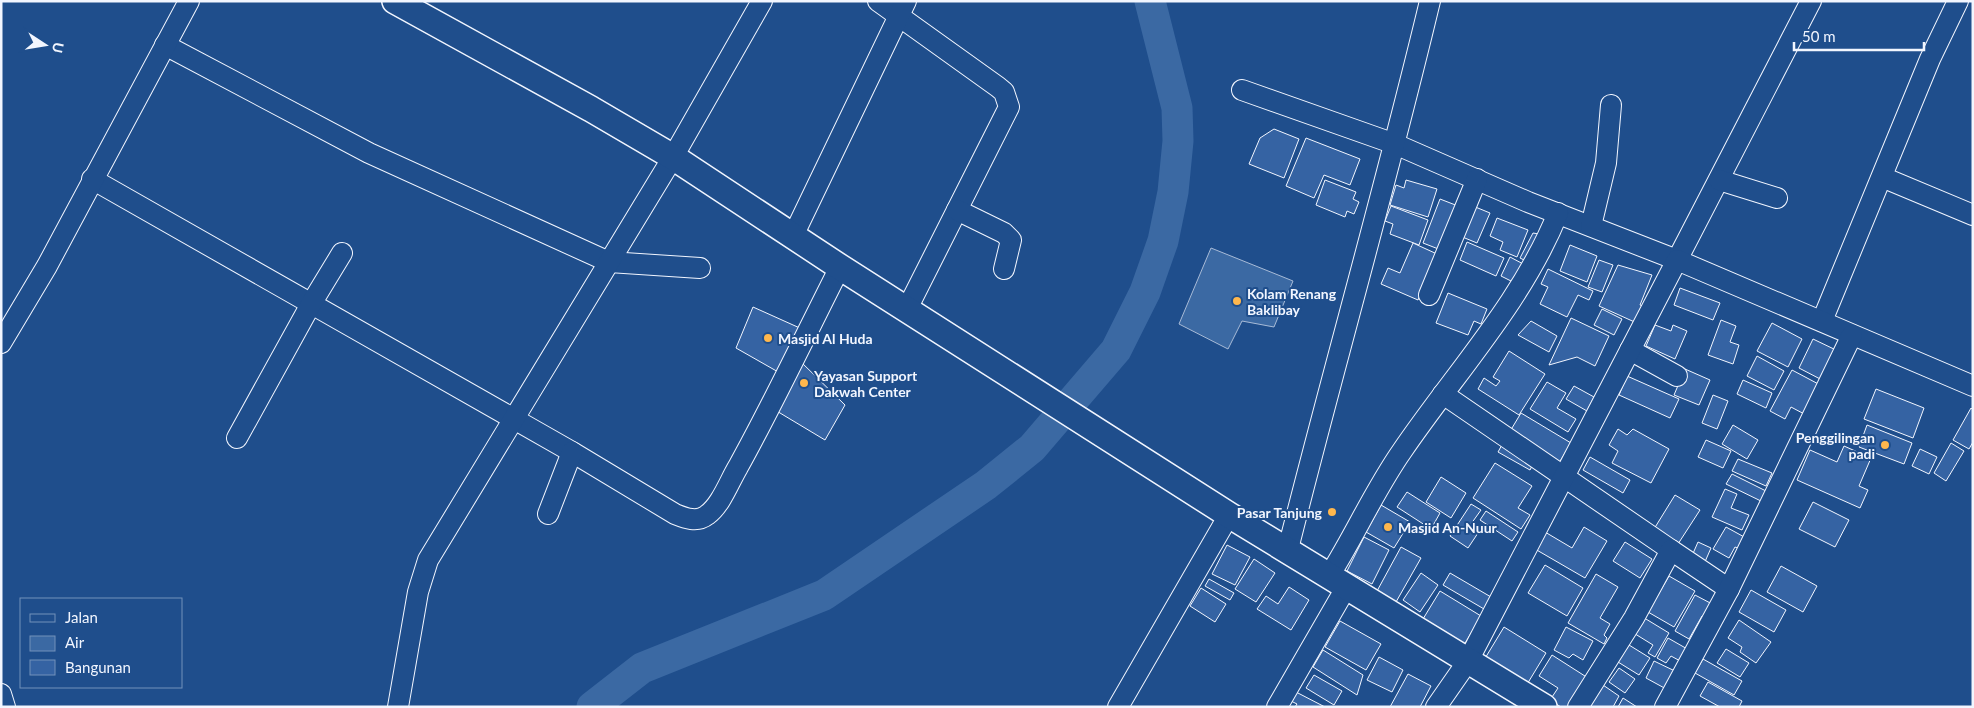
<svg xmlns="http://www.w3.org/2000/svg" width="1974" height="708" viewBox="0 0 1974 708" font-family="Lato,sans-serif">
  <rect width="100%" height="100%" fill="#1f4e8c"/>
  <polygon fill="#3b69a3" stroke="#a8bbd7" points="1211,248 1293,281 1274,327 1242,321 1228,349 1179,324"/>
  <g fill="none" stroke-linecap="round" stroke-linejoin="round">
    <polyline stroke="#3b69a3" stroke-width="31" points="592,707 642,668 824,595 986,485 1032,448 1116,350 1145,292 1163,241 1173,192 1178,141 1177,108 1150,1"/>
  </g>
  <g fill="#3563a3" stroke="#f2f6ff">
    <polygon points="1274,129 1299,139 1284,178 1249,164 1260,138"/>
    <polygon points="1306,138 1360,159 1350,185 1324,175 1314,198 1286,186"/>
    <polygon points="1325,180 1356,192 1353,199 1359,202 1354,214 1347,211 1345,217 1316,205"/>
    <polygon points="1406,180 1437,189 1428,217 1390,205 1396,185 1404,188"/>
    <polygon points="1440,199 1458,206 1441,250 1423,243"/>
    <polygon points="1391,206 1428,220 1419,245 1390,234 1393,224 1385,221"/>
    <polygon points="1473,206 1490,213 1477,243 1460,236"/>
    <polygon points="1497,218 1528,230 1517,257 1500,250 1503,242 1490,236"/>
    <polygon points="1533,233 1545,235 1530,263 1520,258"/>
    <polygon points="1467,242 1504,258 1496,276 1460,260"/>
    <polygon points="1413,243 1437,254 1418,300 1381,284 1388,268 1400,273"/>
    <polygon points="1570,245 1597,256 1587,282 1560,271"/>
    <polygon points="1510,257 1527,266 1517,284 1501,276"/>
    <polygon points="1599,260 1613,265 1602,292 1588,287"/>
    <polygon points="1618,265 1652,275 1640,305 1645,307 1639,324 1599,306"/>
    <polygon points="1548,269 1593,291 1589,300 1578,295 1567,317 1540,304 1548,287 1541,284"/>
    <polygon points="1680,288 1720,303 1713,320 1674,305"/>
    <polygon points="1448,293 1487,309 1481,324 1474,321 1468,335 1436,323"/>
    <polygon points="753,307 802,329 780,373 736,348"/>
    <polygon points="1602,309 1622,319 1614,335 1594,325"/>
    <polygon points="1571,318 1609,336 1595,366 1577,357 1549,365"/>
    <polygon points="1721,320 1736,326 1730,342 1739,345 1733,364 1708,355"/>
    <polygon points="1531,321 1557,336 1549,352 1518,335"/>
    <polygon points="1772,323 1802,339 1788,367 1757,351"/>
    <polygon points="1655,325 1671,331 1673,325 1687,331 1675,359 1646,346"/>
    <polygon points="1813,339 1838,351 1824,381 1799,368"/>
    <polygon points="1509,351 1545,374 1519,415 1478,389 1484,378 1496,386 1500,381 1493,377"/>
    <polygon points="1757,356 1784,371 1774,390 1747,376"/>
    <polygon points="800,361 845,405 825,440 770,407"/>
    <polygon points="1685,369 1710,380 1699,405 1674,395"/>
    <polygon points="1792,370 1824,387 1808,416 1791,407 1785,419 1770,411"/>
    <polygon points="1627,376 1679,399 1670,418 1619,395"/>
    <polygon points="1743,380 1772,393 1766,408 1737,394"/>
    <polygon points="1547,382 1566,393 1557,408 1576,419 1568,432 1530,409"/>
    <polygon points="1574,386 1594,397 1587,411 1566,399"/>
    <polygon points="1876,389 1924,408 1913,438 1864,419"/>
    <polygon points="1713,395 1728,401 1717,429 1702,423"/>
    <polygon points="1971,408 1973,410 1973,442 1969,449 1953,440"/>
    <polygon points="1521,413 1571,443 1559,463 1509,433"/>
    <polygon points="1733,425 1758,440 1747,459 1722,444"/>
    <polygon points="1867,425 1912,443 1904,464 1859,447"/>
    <polygon points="1618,429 1627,435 1633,429 1669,449 1651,483 1612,463 1618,451 1609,445"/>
    <polygon points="1706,440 1731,451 1723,468 1698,457"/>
    <polygon points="1503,443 1534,462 1530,470 1498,452"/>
    <polygon points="1951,443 1964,451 1946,481 1934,473"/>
    <polygon points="1844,446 1871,458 1859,486 1868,490 1860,508 1797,480 1810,450 1837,462"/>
    <polygon points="1920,449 1937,457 1929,474 1912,466"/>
    <polygon points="1590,457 1630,480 1623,493 1583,470"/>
    <polygon points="1738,459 1772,473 1766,486 1732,471"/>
    <polygon points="1495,463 1532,486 1518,508 1530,515 1521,529 1473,498"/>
    <polygon points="1732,474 1770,493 1765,503 1726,484"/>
    <polygon points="1441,477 1466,493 1451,518 1426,502"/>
    <polygon points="1725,489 1737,494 1731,508 1749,515 1742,530 1712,517"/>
    <polygon points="1407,492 1440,513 1431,529 1397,507"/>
    <polygon points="1675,495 1700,510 1678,544 1654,529"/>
    <polygon points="1813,502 1849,520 1835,547 1799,529"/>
    <polygon points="1471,504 1481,510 1471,524 1480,530 1468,548 1450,536"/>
    <polygon points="1381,505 1410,522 1394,548 1366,532"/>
    <polygon points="1486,511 1518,532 1512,541 1480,520"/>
    <polygon points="1584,527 1607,541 1585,578 1535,549 1545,532 1572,548"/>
    <polygon points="1726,527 1746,538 1740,549 1735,547 1729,558 1713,549"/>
    <polygon points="1364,537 1389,550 1372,584 1347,571"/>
    <polygon points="1625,542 1652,559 1640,578 1613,561"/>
    <polygon points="1698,542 1711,548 1704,564 1691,558"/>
    <polygon points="1227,545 1250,557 1235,585 1212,574"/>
    <polygon points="1401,547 1421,558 1396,602 1377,591"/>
    <polygon points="1254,559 1275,573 1256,602 1235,589"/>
    <polygon points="1545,565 1583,588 1567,616 1528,593"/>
    <polygon points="1781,566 1817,586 1803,612 1767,592"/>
    <polygon points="1421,573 1438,585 1420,612 1403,600"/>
    <polygon points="1450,573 1491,597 1484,609 1443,585"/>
    <polygon points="1596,574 1618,587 1600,618 1610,624 1604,635 1607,638 1604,644 1568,623"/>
    <polygon points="1669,576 1695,591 1674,627 1648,612"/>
    <polygon points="1209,579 1234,593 1230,600 1205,586"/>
    <polygon points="1289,587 1309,600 1291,630 1257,609 1266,596 1278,604"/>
    <polygon points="1201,588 1226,604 1215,622 1190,606"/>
    <polygon points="1751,590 1786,610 1774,632 1739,612"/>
    <polygon points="1440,591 1481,616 1464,645 1423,619"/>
    <polygon points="1695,595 1714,605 1707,619 1702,616 1689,639 1675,631"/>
    <polygon points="1641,616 1669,633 1655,657 1648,653 1653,645 1632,632"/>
    <polygon points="1739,620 1771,642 1756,663 1740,652 1742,647 1728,638"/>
    <polygon points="1340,621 1381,644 1366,670 1325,647"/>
    <polygon points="1504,627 1546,653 1526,686 1484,660"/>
    <polygon points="1566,627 1593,641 1583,660 1573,654 1569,658 1554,650"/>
    <polygon points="1668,638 1689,650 1682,662 1671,656 1666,663 1657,658"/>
    <polygon points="1629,645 1650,658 1639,675 1618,662"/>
    <polygon points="1726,649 1749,663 1740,677 1717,663"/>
    <polygon points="1323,650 1363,675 1357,695 1313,667"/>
    <polygon points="1552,655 1588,678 1570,707 1561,707 1550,700 1558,688 1539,676"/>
    <polygon points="1379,657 1403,670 1392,692 1367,680"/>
    <polygon points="1703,659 1742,681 1734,695 1695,673"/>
    <polygon points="1654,661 1677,672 1668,690 1646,678"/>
    <polygon points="1619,668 1635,679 1625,693 1609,682"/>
    <polygon points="1408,674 1431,686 1420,707 1390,707"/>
    <polygon points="1314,675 1342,691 1334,705 1306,688"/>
    <polygon points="1708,682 1742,701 1739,707 1720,707 1700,696"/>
    <polygon points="1603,685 1619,696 1613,707 1590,707"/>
    <polygon points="1296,692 1325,707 1295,707 1297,704 1291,701"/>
    <polygon points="1623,698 1637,707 1618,707"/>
  </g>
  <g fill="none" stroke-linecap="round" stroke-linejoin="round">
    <defs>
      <g id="minor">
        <polyline points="878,1 998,87 1004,92 1009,107 907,309"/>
        <polyline points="165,45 369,153 609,262 700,268"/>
        <polyline points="1242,90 1395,144 1528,202 1677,260 1811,1"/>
        <polyline points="1882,177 1973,215"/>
        <path d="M92,179l480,273 103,62c10,4 22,9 32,1 14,-10 22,-33 31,-48 36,-65 68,-133 102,-200"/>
        <polyline points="1719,180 1777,198"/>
        <polyline points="957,210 1004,233 1011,240 1004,269"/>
        <polyline points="1591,226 1606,163 1611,105"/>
        <polyline points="793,236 906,1"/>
        <polyline points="1429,295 1477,179"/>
        <polyline points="1822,321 1930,59 1958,1"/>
        <polyline points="1,343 47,266 189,1"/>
        <polyline points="1630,350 1677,376"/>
        <polyline points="1443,394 1671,550"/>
        <polyline points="237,438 311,304 342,253"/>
        <polyline points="548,514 572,452"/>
        <path d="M1288,549c46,-183 98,-364 142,-548"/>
        <path d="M1329,576c26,-41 45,-85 73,-125 53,-78 120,-149 156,-238"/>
        <polyline points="1,694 5,707"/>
        <polyline points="398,707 418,592 428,560 673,157 762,1"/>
        <polyline points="1118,707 1229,515"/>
        <polyline points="1277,707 1347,586"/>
        <polyline points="1436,707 1468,661 1677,260 1973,386"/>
        <polyline points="1578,707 1634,618 1671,550 1729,589"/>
        <polyline points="1665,707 1729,589 1852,335"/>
      </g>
      <polyline id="major" points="395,1 591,109 673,157 840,267 1229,515 1544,707"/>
    </defs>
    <use href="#minor" stroke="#f2f6ff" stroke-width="22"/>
    <use href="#major" stroke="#f2f6ff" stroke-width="28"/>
    <use href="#minor" stroke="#1f4e8c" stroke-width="20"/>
    <use href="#major" stroke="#1f4e8c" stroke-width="25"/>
  </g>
  <g fill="#ffb74d" stroke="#1f4e8c" stroke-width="2">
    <circle cx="1237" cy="301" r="5"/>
    <circle cx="768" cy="338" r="5"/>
    <circle cx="804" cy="383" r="5"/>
    <circle cx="1885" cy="445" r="5"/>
    <circle cx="1332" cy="512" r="5"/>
    <circle cx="1388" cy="527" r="5"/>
  </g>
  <g text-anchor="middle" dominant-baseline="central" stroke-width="4" stroke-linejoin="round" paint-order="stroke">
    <g font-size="14" font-weight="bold" fill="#f2f6ff" stroke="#1f4e8c" text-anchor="start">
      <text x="1247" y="293">Kolam Renang<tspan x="1247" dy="16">Baklibay</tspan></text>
      <text x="778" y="338">Masjid Al Huda</text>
      <text x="814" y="375">Yayasan Support<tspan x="814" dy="16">Dakwah Center</tspan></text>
      <text x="1875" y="437" text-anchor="end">Penggilingan<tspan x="1875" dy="16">padi</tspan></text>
      <text x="1322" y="512" text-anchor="end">Pasar Tanjung</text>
      <text x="1398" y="527">Masjid An-Nuur</text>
    </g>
  </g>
  <rect width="1974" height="708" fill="none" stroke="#f2f6ff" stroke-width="5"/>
  <rect x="20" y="598" width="162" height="90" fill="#1f4e8c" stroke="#7391ba"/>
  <rect x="30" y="614" width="25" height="8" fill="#1f4e8c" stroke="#7391ba"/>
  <text x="65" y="623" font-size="15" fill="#f2f6ff">Jalan</text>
  <rect x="30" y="636" width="25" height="15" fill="#3b69a3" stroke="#7391ba"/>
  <text x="65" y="648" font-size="15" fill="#f2f6ff">Air</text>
  <rect x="30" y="660" width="25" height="15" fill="#3563a3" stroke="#7391ba"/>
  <text x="65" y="673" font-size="15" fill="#f2f6ff">Bangunan</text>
  <g transform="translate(45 45) rotate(102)" stroke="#1f4e8c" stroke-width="4" paint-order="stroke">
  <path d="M0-4L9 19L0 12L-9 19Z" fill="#f2f6ff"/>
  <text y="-8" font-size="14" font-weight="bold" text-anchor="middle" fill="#f2f6ff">U</text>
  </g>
  <path d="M1794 42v8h130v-8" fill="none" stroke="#f2f6ff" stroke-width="2.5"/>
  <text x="1802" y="42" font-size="15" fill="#f2f6ff" stroke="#1f4e8c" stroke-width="4" paint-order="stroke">50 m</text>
</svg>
